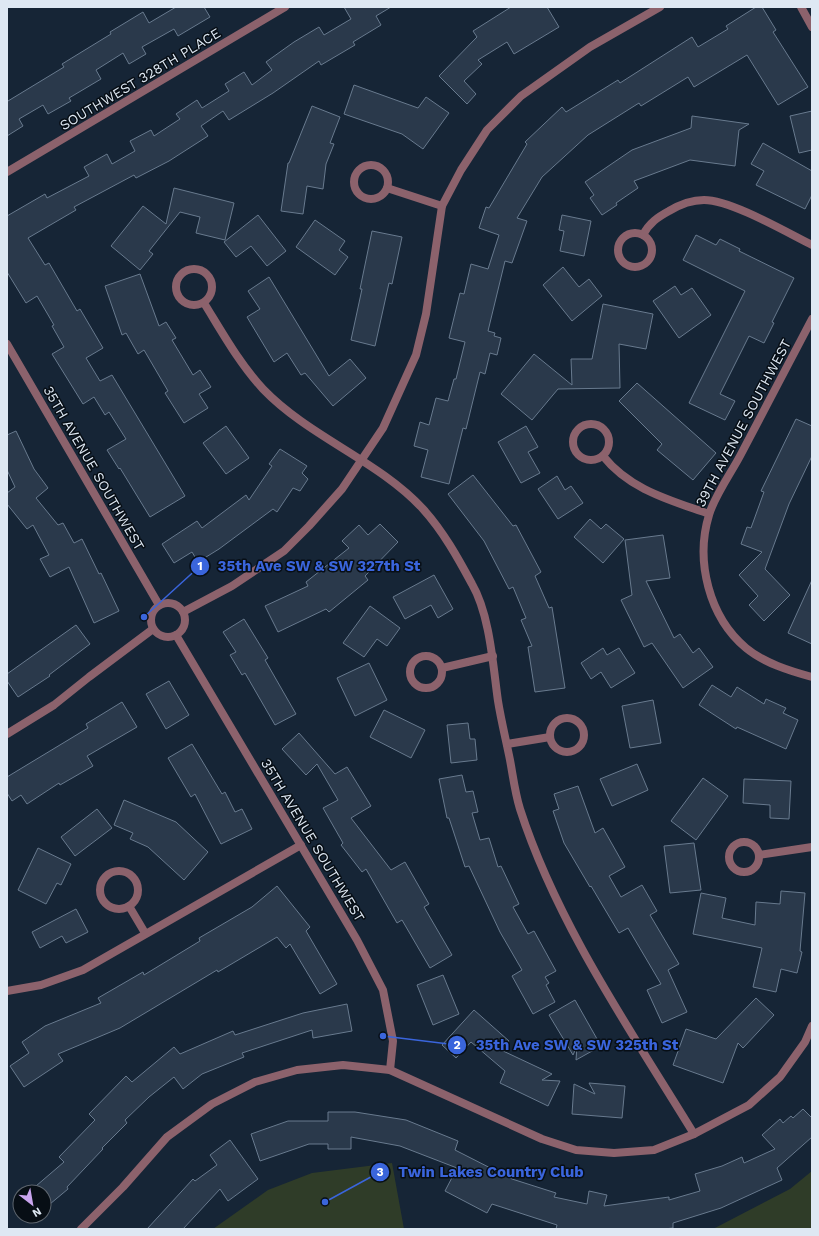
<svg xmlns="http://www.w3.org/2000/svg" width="819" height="1236" viewBox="0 0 819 1236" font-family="'Work Sans',sans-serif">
  <rect width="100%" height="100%" fill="#162536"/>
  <g fill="#2f3c28">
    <polygon points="392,1163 404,1229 213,1229 268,1190 312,1173"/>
    <polygon points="812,1171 812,1229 713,1229 790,1189"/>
  </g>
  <g fill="#2a394b" stroke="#687a8e">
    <polygon points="176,7 204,7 210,17 178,36 174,29 142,47 146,54 129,64 123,53 96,70 101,79 69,98 71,101 48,114 43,105 19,119 23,126 7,136 7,99 8,101 64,67 62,64 111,34 110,32 143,12 149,23"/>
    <polygon points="344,7 391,7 376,16 381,25 353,42 355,45 321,65 319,61 273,93 229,120 223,111 201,126 208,136 169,161 136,178 134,175 74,207 76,210 28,238 45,265 49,263 77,311 80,309 103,348 86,358 100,381 112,375 185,496 150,517 120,468 119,469 107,450 126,439 109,412 105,415 94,397 83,404 52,354 64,347 52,326 54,325 37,296 26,303 7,272 7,216 45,194 47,198 89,176 84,167 107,154 112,164 135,151 130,141 151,130 154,136 180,119 176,114 197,100 202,108 229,91 225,84 244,72 252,85 272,70 266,62 294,42 319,27 324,35 351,19"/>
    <polygon points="511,7 547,7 559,27 514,54 507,42 478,60 482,64 464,81 476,94 467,104 439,76 477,37 473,31"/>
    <polygon points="756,7 762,7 776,30 773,32 808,87 778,105 747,55 694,87 688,77 641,106 639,103 588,135 542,177 517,218 527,221 512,263 505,261 488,331 495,333 494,336 501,338 497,355 490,353 485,374 480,372 466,429 463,428 449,484 421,477 428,450 414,446 420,422 429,425 436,398 448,401 454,379 456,379 465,342 449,338 460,293 464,294 471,264 488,269 499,235 479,228 486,207 489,208 527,144 525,142 562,107 566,112 618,80 620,83 692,37 698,47 728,29 726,26"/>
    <polygon points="354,85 418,108 426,97 449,113 423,149 402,134 344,114"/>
    <polygon points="312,106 340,117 330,143 334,144 326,164 323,189 307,186 303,214 281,211 288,163 289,163"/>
    <polygon points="812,111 812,150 799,153 790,116"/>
    <polygon points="692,116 749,124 739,130 735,166 690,160 634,181 638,188 616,203 617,205 602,215 590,198 594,195 585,182 632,150 691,128"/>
    <polygon points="763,143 812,171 812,195 805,209 756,185 764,171 751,164"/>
    <polygon points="174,188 234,203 225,240 196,233 200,217 180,212 149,251 153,254 140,270 111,246 143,206 166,224"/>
    <polygon points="258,215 286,251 267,266 251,246 236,257 224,242"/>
    <polygon points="562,215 591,221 584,256 560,251 564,231 559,230"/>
    <polygon points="315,220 345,241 339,250 348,257 335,275 296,247"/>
    <polygon points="372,231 402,237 392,284 389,283 375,346 351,340 362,289 360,289"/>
    <polygon points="696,235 716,245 720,239 740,249 739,251 794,278 772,322 774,323 764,343 749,336 720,394 735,401 725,420 689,403 745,291 683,260"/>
    <polygon points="563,267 579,287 589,279 602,296 572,321 543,285"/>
    <polygon points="140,274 159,326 166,322 176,338 172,340 193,375 200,370 211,387 199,394 208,408 184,423 165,393 168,391 144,350 138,354 126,333 122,335 105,286"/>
    <polygon points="269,277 329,376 350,359 366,378 333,406 305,373 301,375 287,353 274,362 247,317 260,309 248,291"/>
    <polygon points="675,286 681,295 692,288 711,315 679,338 653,301"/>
    <polygon points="603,304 653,314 646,349 619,344 620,388 558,389 532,420 501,394 534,354 572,385 571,359 592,359"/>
    <polygon points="637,383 716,453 693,480 657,450 662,444 619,401"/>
    <polygon points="796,419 812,426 812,456 789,504 765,569 790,595 764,621 749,605 758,596 739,575 762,552 741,544 747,527 751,528 764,492 761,491"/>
    <polygon points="226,426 249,458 226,474 203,443"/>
    <polygon points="526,426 538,447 528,452 540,473 521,483 498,442"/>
    <polygon points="16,431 34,469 48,488 36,498 58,525 63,523 74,543 82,539 99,574 101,573 119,611 94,623 69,567 50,577 40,559 49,555 33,525 27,529 7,504 7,493 15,487 7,470 7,435"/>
    <polygon points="280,449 307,466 302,473 308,479 300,491 293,488 277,512 273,509 219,549 198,562 192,552 174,563 162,544 197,521 202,528 246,495 249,500 272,466 269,464"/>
    <polygon points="473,475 513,526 516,525 541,572 535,576 549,608 552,607 565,688 535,692 528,647 532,646 521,620 526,618 513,587 509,589 484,541 448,494"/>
    <polygon points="557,476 565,490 571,486 583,503 558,519 538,489"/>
    <polygon points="590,519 601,529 606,524 624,539 603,563 574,537"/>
    <polygon points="380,524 398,542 365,576 368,580 329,612 326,609 278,632 265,606 308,586 306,582 349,548 342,541 359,525 368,535"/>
    <polygon points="663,535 670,578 646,581 674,638 680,634 693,653 699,648 713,667 683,688 652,643 644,647 621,600 632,595 625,540"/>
    <polygon points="434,575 453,609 438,618 431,605 405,619 393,597"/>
    <polygon points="812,580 812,644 788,633"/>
    <polygon points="370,606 400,628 387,646 377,639 364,657 343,643"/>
    <polygon points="244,619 268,658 265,660 296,714 275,725 245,673 242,675 230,655 236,652 223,632"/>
    <polygon points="76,625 90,644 49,675 50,676 18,697 7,681 7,674"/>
    <polygon points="603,648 607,655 619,648 635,673 611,688 601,672 591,679 581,663"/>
    <polygon points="369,663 387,700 355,716 337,678"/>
    <polygon points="169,681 189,715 166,729 146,694"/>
    <polygon points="712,685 731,697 737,687 764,704 766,699 786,708 783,713 798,720 786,749 737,727 736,729 699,705"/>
    <polygon points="653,700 661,743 630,748 622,706"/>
    <polygon points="122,702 137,727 87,756 93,766 60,785 59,783 27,804 21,795 12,801 7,793 7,777 88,728 86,724"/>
    <polygon points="384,710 425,730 411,758 370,737"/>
    <polygon points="468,723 470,739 475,739 477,760 451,763 447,725"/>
    <polygon points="299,733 335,774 347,767 371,806 351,818 391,870 405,862 429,904 424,907 452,955 430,968 402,920 397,923 366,869 362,872 341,845 343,843 323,808 338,800 317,764 306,775 282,749"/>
    <polygon points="192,744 222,794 225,792 235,812 242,809 252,829 221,844 195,794 191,797 168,758"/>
    <polygon points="637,764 648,790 612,806 600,779"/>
    <polygon points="462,775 466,792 473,791 478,812 472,813 480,840 489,838 498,867 501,866 519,904 513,907 528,934 534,931 556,971 545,977 549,983 546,985 555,1002 533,1014 512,976 522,970 500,932 469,866 465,867 449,818 447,818 439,779"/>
    <polygon points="703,778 728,796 696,840 671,821"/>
    <polygon points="744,779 791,781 789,819 770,818 770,805 743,803"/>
    <polygon points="578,786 595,833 603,828 625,867 609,876 621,897 642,885 657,911 650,915 679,964 668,970 687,1012 662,1023 647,990 661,984 628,928 619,933 591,886 590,887 564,843 553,811 559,809 554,794"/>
    <polygon points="124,800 176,822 208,852 184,880 148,847 130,839 133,833 114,825"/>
    <polygon points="97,809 112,828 75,856 61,837"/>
    <polygon points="694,843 701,890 670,893 664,846"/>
    <polygon points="38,848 71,864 61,885 57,883 46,904 18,890"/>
    <polygon points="277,886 310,927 306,931 337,984 320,994 290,944 286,948 277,937 218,972 217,970 120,1028 58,1054 63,1061 24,1087 10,1066 29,1053 22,1042 45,1026 101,1003 98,998 143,972 144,975 200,941 199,938 252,907"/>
    <polygon points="781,891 805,893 800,951 802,952 797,973 781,969 776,992 753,987 762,948 693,934 701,893 726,898 722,918 755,925 756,902 780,904"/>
    <polygon points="76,909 88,932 66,943 62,936 40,948 32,932"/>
    <polygon points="443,975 459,1014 433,1025 417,985"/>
    <polygon points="756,998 774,1015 743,1048 738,1043 723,1083 673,1065 686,1029 716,1039"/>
    <polygon points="575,1000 601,1046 576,1060 577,1046 573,1055 549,1015"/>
    <polygon points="347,1004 352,1031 313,1038 312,1030 242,1053 244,1057 202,1074 183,1089 174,1077 149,1097 125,1120 127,1123 102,1148 103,1149 67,1187 68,1189 44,1209 44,1192 29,1192 64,1162 59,1157 95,1120 89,1114 126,1076 132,1082 174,1047 180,1054 233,1031 235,1035 303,1013"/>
    <polygon points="474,1010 509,1041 501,1050 552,1074 542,1080 560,1081 548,1106 500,1083 505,1071 471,1042 456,1058 442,1045"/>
    <polygon points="589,1083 625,1086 622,1118 572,1114 574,1084 595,1094"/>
    <polygon points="803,1109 812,1118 812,1137 777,1168 782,1180 721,1208 673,1223 673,1228 664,1229 556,1229 557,1225 492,1204 487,1213 445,1191 457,1168 400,1146 351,1137 351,1149 328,1149 328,1144 309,1144 260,1161 251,1134 288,1121 328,1121 328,1112 355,1112 406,1120 458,1141 455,1150 512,1179 556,1193 554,1197 587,1204 589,1191 607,1195 604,1206 669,1197 669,1200 700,1191 695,1174 722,1166 742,1157 744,1163 775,1149 762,1135 780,1119 783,1123 791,1116 793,1118"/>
    <polygon points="230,1140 258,1179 228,1201 220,1189 183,1229 147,1229 193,1179 195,1181 217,1165 210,1155"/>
  </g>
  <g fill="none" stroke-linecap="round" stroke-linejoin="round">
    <g stroke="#8c626c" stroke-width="8">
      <polyline points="801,7 812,27"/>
      <circle cx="371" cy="182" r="17"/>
      <polyline points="7,172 285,7"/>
      <polyline points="387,188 442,206"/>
      <circle cx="635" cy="250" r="17"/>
      <path d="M643,235c6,-12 15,-18 26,-24 10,-6 24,-11 35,-11 27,0 82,32 108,45"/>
      <circle cx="194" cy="287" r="18"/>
      <path d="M204,303c18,29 35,60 59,86 46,48 116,72 160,120 20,22 35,49 49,75 18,31 21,82 26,117 3,19 8,39 12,59 3,16 5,33 10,49 37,115 111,222 174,325"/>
      <path d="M812,319c-24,46 -48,91 -72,137 -9,17 -26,41 -31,59 -14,46 0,102 37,133 18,15 44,23 66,29"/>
      <polyline points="7,344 159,605"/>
      <circle cx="591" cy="442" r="18"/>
      <path d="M603,456c27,34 67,44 106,58"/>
      <circle cx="168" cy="620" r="17"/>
      <polyline points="183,612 232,586 284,551 309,526 342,489 383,428 416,355 426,314 442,206 461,170 487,130 521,96 590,47 660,7"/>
      <polyline points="176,635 357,940 383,990 393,1041 390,1070"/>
      <circle cx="426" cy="672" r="16"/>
      <polyline points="442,668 493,656"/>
      <circle cx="567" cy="735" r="17"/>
      <polyline points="7,734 54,705 89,677 153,629"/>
      <polyline points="507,744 550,737"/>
      <circle cx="744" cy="857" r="15"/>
      <polyline points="759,855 812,847"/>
      <circle cx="119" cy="890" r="19"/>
      <polyline points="129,906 145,933"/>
      <polyline points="7,991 41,985 83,970 301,845"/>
      <polyline points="81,1229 123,1187 167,1137 212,1104 255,1082 297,1070 343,1065 390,1070 542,1139 576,1150 614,1153 654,1150 694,1134 749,1105 780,1077 805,1042 812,1026"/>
    </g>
  </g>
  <g text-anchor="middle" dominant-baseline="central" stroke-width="3" stroke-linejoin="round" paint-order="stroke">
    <g font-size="14" fill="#dee8f3" stroke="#070e15">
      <text transform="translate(140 79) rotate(-31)">SOUTHWEST 328TH PLACE</text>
      <text transform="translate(743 423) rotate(-62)">39TH AVENUE SOUTHWEST</text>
      <text transform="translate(94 468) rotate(60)">35TH AVENUE SOUTHWEST</text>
      <text transform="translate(313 840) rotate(59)">35TH AVENUE SOUTHWEST</text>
    </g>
  </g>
  <path fill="none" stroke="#3a65dc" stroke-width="1.5" d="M144 617L200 566M383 1036L457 1045M325 1202L380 1172"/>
  <g fill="#3a65dc" stroke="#070e15" stroke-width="1.5">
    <circle cx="144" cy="617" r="4"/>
    <circle cx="383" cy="1036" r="4"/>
    <circle cx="325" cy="1202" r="4"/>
    <circle cx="200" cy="566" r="10"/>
    <circle cx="457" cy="1045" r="10"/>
    <circle cx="380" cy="1172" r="10"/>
  </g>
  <g font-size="12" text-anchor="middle" font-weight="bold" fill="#fff">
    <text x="200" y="570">1</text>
    <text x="457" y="1049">2</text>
    <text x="380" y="1176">3</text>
  </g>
  <g font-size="15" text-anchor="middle" font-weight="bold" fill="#3a65dc" stroke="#070e15" stroke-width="3" stroke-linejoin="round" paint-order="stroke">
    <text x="319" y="571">35th Ave SW &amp; SW 327th St</text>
    <text x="577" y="1050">35th Ave SW &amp; SW 325th St</text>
    <text x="491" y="1177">Twin Lakes Country Club</text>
  </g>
  <rect width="819" height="1236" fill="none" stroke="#dee8f3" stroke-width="16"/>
  <g transform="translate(32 1204) rotate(149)"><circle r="19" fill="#070e15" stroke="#5d656e"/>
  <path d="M0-3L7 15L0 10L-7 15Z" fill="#c9a5ee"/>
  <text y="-6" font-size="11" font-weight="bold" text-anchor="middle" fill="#dee8f3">N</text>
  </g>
</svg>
